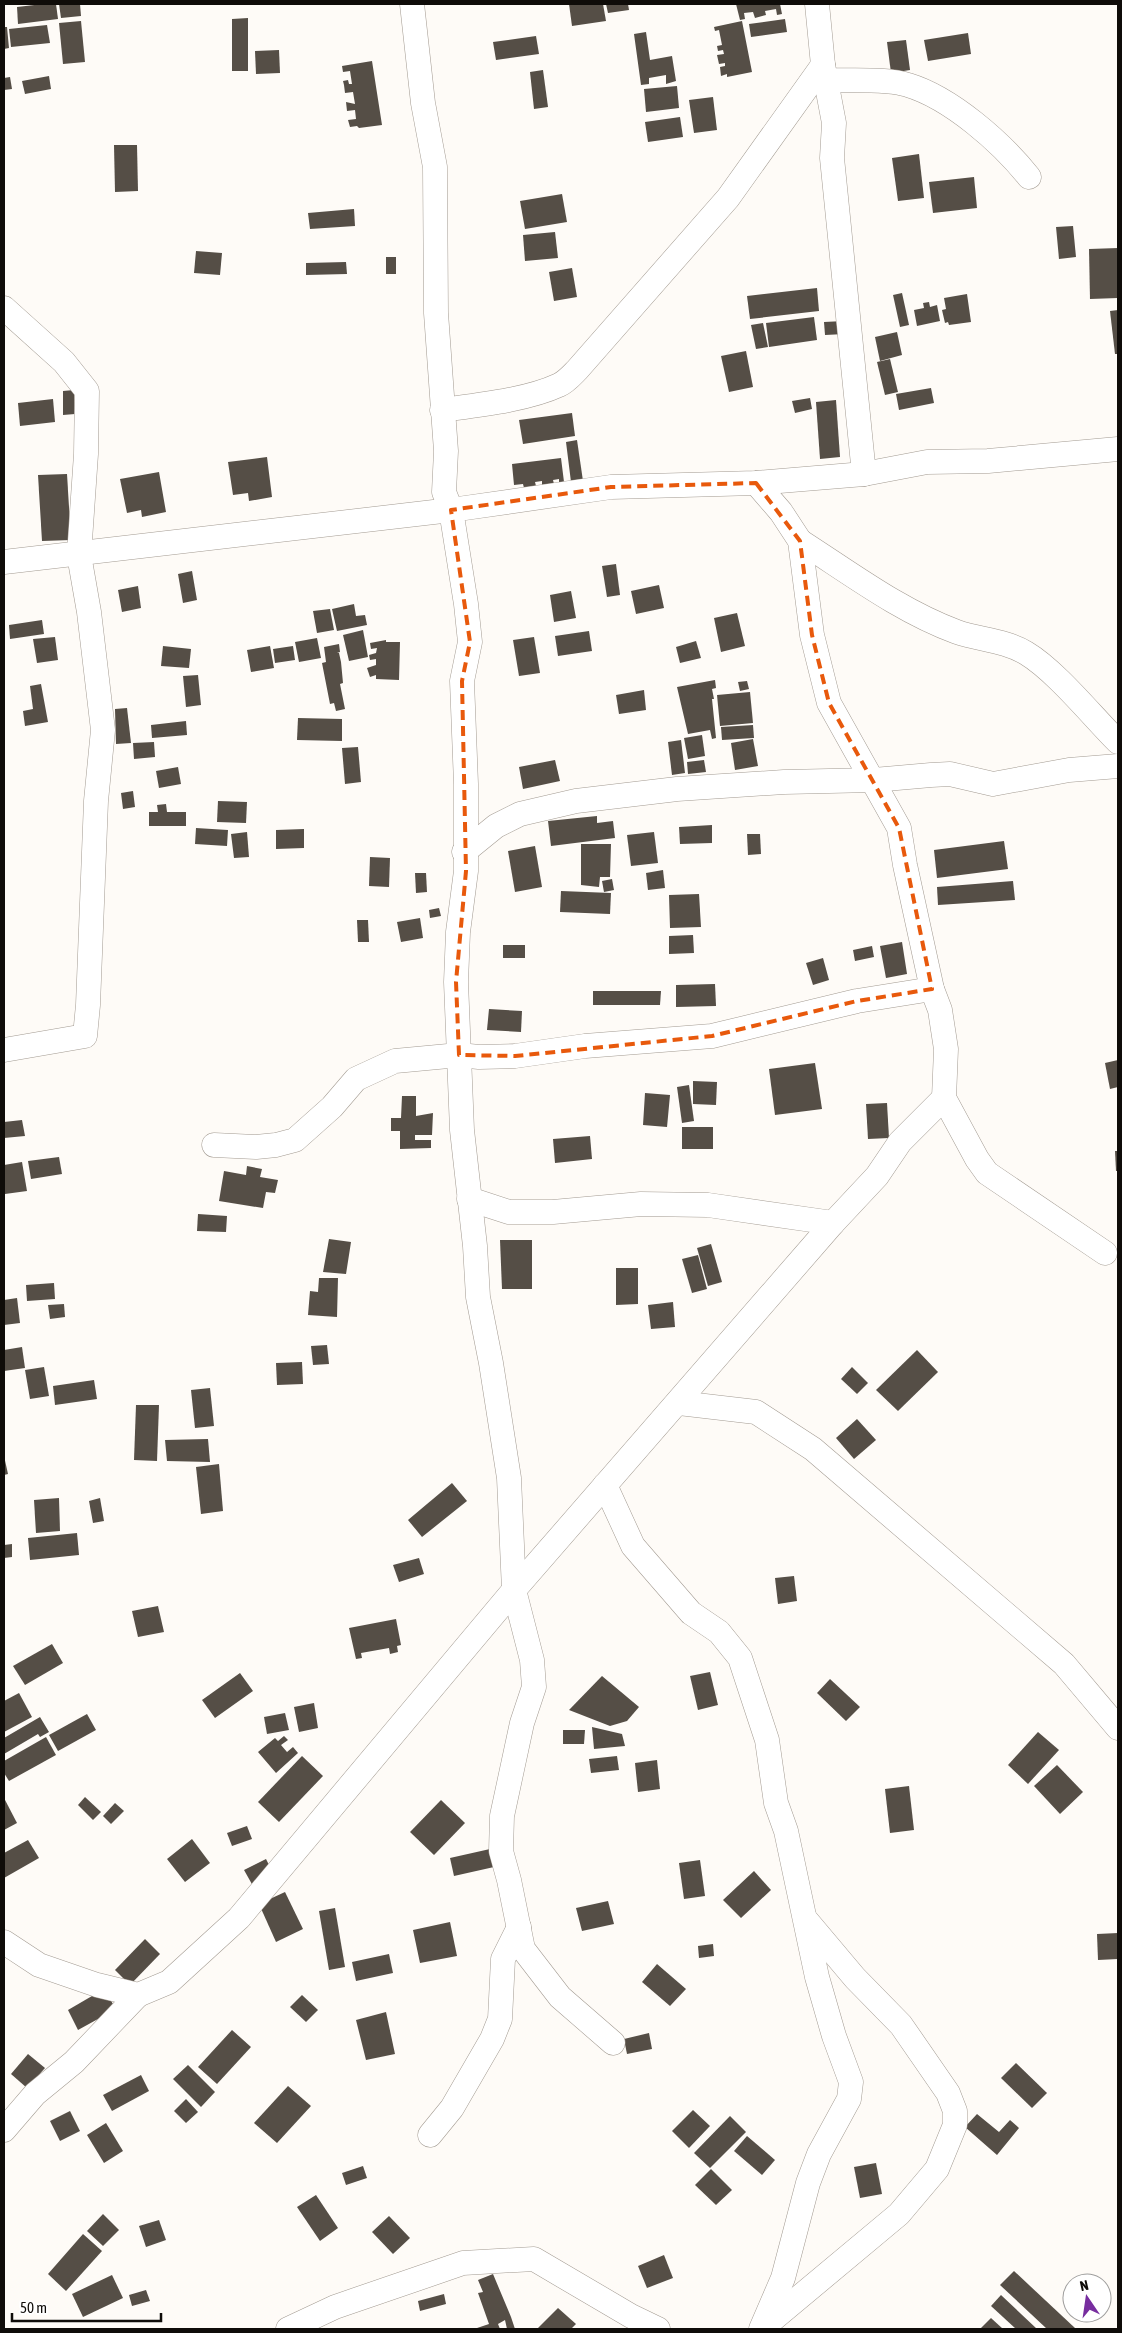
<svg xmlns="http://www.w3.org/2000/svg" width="1122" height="2333" viewBox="0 0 1122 2333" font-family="'Asap Condensed',sans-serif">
  <rect width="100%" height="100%" fill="#fefbf7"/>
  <g fill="#554e46">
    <polygon points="43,4 56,4 58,19 18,24 17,7"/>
    <polygon points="59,4 80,4 81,16 61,18"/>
    <polygon points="569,4 603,4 606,21 572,26"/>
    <polygon points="606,4 628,4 629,10 608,13"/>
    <polygon points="736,4 780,4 782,14 777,15 776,9 765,11 766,15 755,18 753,12 744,13 745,19 740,20"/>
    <polygon points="248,18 248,71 232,71 232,19"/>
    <polygon points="785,19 787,32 751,37 749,24"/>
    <polygon points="81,21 85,62 63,64 59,23"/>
    <polygon points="742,21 752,72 727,77 727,74 721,76 720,67 725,66 725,63 719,64 717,55 724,54 723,50 718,51 717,46 722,45 719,30 715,31 714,27"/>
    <polygon points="47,25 50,43 11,47 9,29"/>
    <polygon points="4,27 7,27 9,48 4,49"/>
    <polygon points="646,32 650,60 672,56 676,81 666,84 666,75 649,78 649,84 641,85 634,34"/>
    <polygon points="968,33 971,54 928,61 924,40"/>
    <polygon points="536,36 539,54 496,60 493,42"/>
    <polygon points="906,40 910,70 891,73 887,42"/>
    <polygon points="279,50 280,73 256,74 255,51"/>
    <polygon points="372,61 382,125 359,128 357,126 350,127 348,120 356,119 355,110 347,111 346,102 355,104 353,92 345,93 344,85 343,81 348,80 349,84 352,84 350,71 343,72 342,66"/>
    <polygon points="543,70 548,107 534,109 530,72"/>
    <polygon points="49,76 51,89 25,94 22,81"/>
    <polygon points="10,77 12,89 4,90 4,78"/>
    <polygon points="677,86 679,108 646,112 644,89"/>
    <polygon points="713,97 717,130 694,133 689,100"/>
    <polygon points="680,117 683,137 648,142 645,122"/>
    <polygon points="114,145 137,145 138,191 115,192"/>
    <polygon points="919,154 924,198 898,201 892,158"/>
    <polygon points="974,177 977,208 933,213 929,182"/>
    <polygon points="562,194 567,222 525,229 520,201"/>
    <polygon points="354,209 355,226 310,229 308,213"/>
    <polygon points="1073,226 1076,257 1059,259 1056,227"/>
    <polygon points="555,232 558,258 525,261 523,235"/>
    <polygon points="1118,248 1118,298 1090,299 1089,249"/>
    <polygon points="196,251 222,253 220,275 194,273"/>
    <rect x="386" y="257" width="10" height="17"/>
    <polygon points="346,262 347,274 306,275 306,263"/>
    <polygon points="572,268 577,297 554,301 549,272"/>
    <polygon points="817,288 819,311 750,319 747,296"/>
    <polygon points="902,293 909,325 900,327 893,295"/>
    <polygon points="967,294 971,322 949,325 948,322 945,323 942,310 946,309 944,298"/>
    <polygon points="929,302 930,307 937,305 940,321 917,326 914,310 924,308 923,303"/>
    <polygon points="1118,310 1118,354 1115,354 1110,311"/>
    <polygon points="814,317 817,340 769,347 766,323"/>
    <polygon points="844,321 845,334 825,335 824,322"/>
    <polygon points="763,323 768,347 756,349 751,325"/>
    <polygon points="897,332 902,355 880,361 875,337"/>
    <polygon points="746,351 753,387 729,392 721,356"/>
    <polygon points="890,359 898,392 885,395 877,362"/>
    <polygon points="931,388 934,403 899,410 896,394"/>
    <polygon points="74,390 75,414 63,415 63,391"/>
    <polygon points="810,398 812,409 795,413 792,401"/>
    <polygon points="53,399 55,422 20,426 18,403"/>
    <polygon points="836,400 840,457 820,459 816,402"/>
    <polygon points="572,413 575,436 523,444 519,420"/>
    <polygon points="577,440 583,481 571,482 566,442"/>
    <polygon points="267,457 272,497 249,501 248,493 233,495 228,462"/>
    <polygon points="561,458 564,482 559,483 559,479 553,480 554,484 542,486 542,481 535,482 536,486 524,488 523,484 514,485 512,464"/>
    <polygon points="159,472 166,512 142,517 141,510 127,513 120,479"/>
    <polygon points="67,474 71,540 42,541 38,475"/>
    <polygon points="616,564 620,595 607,597 602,566"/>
    <polygon points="192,571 197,600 183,603 178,574"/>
    <polygon points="659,585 664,608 636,614 631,591"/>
    <polygon points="138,586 141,608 122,612 118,590"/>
    <polygon points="571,591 576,618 554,622 550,595"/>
    <polygon points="354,604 356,616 365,615 367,625 337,631 332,609"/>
    <polygon points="330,609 334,630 317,633 313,611"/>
    <polygon points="737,613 745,646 721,652 714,618"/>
    <polygon points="42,620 44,634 10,639 9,625"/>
    <polygon points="363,630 368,657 349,661 343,635"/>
    <polygon points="589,631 592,651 558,656 555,636"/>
    <polygon points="55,637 58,660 37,663 33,639"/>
    <polygon points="534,637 540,673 519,676 513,640"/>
    <polygon points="317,638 321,658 299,662 295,642"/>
    <polygon points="386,640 386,642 400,642 399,680 376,679 376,675 370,677 367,668 376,665 376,659 370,660 369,655 376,653 377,648 371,649 370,643"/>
    <polygon points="696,641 701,658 680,663 676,647"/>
    <polygon points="339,644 340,652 337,653 339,653 341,662 343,683 340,684 345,709 336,711 334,703 330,704 322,663 326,662 324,647"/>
    <polygon points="163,646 191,649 189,668 161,666"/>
    <polygon points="270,646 274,668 251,672 247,650"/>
    <polygon points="293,646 295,660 275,663 273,649"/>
    <polygon points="198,675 201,705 186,707 183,676"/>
    <polygon points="715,680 716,688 712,689 714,699 712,699 716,738 712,739 710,730 688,734 677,687"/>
    <polygon points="747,681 749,689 740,691 738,682"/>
    <polygon points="41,684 48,722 25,726 23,711 33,709 30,686"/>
    <polygon points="644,690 646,710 619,714 616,695"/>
    <polygon points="750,692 753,723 720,726 717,695"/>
    <polygon points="127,708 131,743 116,744 115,709"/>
    <polygon points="298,718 342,719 342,741 297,740"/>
    <polygon points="186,721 187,735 152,738 151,725"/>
    <polygon points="753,725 754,738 722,740 721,727"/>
    <polygon points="702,735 705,756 688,759 684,738"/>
    <polygon points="753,739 758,766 735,770 731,743"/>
    <polygon points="681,740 685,773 672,775 668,742"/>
    <polygon points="154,742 155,757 134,759 133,743"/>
    <polygon points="358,747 361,782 345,784 342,748"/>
    <polygon points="555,760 560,781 523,789 519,767"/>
    <polygon points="704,760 706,772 688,774 687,762"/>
    <polygon points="178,767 181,784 159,788 156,771"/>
    <polygon points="133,791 135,807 123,809 121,793"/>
    <polygon points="218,801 247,802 246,823 217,822"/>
    <polygon points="166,804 167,812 186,812 186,826 149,826 149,812 158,812 157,805"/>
    <polygon points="597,816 597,823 613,821 615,838 551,846 548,821"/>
    <polygon points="712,825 712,843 680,844 679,827"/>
    <polygon points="196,828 228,830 227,846 195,844"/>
    <polygon points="304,829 304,848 276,849 276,830"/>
    <polygon points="247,832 249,857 234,858 231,834"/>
    <polygon points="654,832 658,863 631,866 627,835"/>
    <polygon points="747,834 760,834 761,854 748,855"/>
    <polygon points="1004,841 1008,869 937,878 934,850"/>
    <polygon points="581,844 611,844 610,877 600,877 599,887 581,885"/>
    <polygon points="535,846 542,887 515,892 508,851"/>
    <polygon points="370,857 390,858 389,887 369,886"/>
    <polygon points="663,870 665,888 648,890 646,873"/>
    <polygon points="415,873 426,873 427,892 416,893"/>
    <polygon points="612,879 614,890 604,892 602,881"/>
    <polygon points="1013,881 1015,900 938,905 937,887"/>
    <polygon points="561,891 611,893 610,914 560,912"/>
    <polygon points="699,894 701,927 670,928 669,895"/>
    <polygon points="439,908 441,916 430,918 429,910"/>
    <polygon points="420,918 423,938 401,942 397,922"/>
    <polygon points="357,920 368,920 369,942 358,942"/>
    <polygon points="693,935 694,953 669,954 669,936"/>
    <polygon points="902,942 907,974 886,978 880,946"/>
    <rect x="503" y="945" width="22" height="13"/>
    <polygon points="872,946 874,957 855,961 853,950"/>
    <polygon points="823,958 829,980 813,985 806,963"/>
    <polygon points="715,984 716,1006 676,1007 676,985"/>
    <polygon points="593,991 661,991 660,1005 593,1005"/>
    <polygon points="489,1009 522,1011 521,1032 487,1030"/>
    <polygon points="1118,1060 1118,1087 1110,1089 1105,1063"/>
    <polygon points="815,1063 822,1109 775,1115 769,1069"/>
    <polygon points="693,1081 717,1082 716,1105 693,1104"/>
    <polygon points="689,1085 694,1121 682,1123 677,1087"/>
    <polygon points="645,1093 670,1095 667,1127 643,1125"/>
    <polygon points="402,1096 416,1096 416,1116 433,1113 432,1135 415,1135 415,1140 431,1140 431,1148 400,1149 400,1131 391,1131 391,1118 401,1118"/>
    <polygon points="887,1103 889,1138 868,1139 866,1104"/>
    <polygon points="22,1120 25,1136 4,1138 4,1122"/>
    <rect x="682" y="1127" width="31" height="22"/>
    <polygon points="590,1136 592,1159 555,1163 553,1139"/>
    <polygon points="1115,1151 1118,1151 1118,1171 1116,1171"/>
    <polygon points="59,1157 62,1174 31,1179 28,1161"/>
    <polygon points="22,1162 27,1191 5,1194 4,1165"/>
    <polygon points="247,1166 262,1169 260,1177 278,1180 275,1193 266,1192 263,1208 219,1201 224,1171 246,1175"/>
    <polygon points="198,1214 227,1216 226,1232 197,1231"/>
    <polygon points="329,1239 351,1242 346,1274 323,1272"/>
    <polygon points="500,1240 532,1240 532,1289 502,1289"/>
    <polygon points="711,1244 722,1282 708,1286 697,1248"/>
    <polygon points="698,1255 707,1289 692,1293 682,1259"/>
    <polygon points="616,1268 638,1268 638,1304 616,1305"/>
    <polygon points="319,1278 338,1278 337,1317 308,1315 310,1291 318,1292"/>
    <polygon points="54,1283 55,1299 27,1301 26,1285"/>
    <polygon points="17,1298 20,1323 4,1325 4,1300"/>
    <polygon points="673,1302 675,1327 651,1329 648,1305"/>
    <polygon points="64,1304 65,1317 50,1319 48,1305"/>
    <polygon points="327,1345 329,1364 313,1365 311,1346"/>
    <polygon points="22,1347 25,1368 4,1371 4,1350"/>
    <polygon points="917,1350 938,1372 898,1411 876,1390"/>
    <polygon points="302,1362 303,1384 277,1385 276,1363"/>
    <polygon points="44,1367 49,1396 30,1399 25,1370"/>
    <polygon points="852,1367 868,1383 857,1394 841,1379"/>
    <polygon points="94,1380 97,1399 55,1405 53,1386"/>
    <polygon points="210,1388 214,1426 195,1428 191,1390"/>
    <polygon points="136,1405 159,1405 157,1461 134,1460"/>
    <polygon points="857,1419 876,1440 854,1459 836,1438"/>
    <polygon points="208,1439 210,1462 167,1461 165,1440"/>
    <polygon points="4,1456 8,1474 4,1475"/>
    <polygon points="219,1464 223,1511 201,1514 196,1467"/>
    <polygon points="452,1483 467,1501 422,1537 408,1520"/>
    <polygon points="59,1498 60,1531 36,1533 34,1500"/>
    <polygon points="100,1498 104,1521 93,1523 89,1501"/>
    <polygon points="77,1533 79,1555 30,1560 28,1538"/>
    <polygon points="12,1544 12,1557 4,1558 4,1545"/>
    <polygon points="419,1558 424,1574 399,1582 393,1565"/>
    <polygon points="794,1576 797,1601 778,1604 775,1578"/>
    <polygon points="158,1606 164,1632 138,1637 132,1611"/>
    <polygon points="396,1619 401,1645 397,1646 398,1652 390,1654 389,1648 361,1653 362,1658 356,1659 349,1628"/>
    <polygon points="52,1644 63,1663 25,1685 13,1666"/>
    <polygon points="710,1672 718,1705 698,1710 690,1676"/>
    <polygon points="240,1673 253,1691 215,1718 202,1700"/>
    <polygon points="602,1676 639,1707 627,1721 610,1726 569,1710"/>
    <polygon points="830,1679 860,1707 846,1721 817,1693"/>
    <polygon points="19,1693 32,1717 4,1732 4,1701"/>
    <polygon points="314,1703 318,1728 299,1732 294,1707"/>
    <polygon points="285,1713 289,1730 267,1734 264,1717"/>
    <polygon points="87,1714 96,1730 58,1751 49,1735"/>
    <polygon points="40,1717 49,1732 40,1737 38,1734 4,1754 4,1738"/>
    <polygon points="592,1727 622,1734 625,1746 594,1749"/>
    <polygon points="563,1730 585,1730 584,1744 563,1744"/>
    <polygon points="1038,1732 1059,1750 1028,1784 1008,1765"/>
    <polygon points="284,1736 288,1740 281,1745 287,1752 293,1747 298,1753 276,1773 258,1752 275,1738 278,1741"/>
    <polygon points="46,1737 56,1755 9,1781 4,1773 4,1761"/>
    <polygon points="302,1756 323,1776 279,1822 258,1802"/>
    <polygon points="617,1756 619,1770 591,1773 589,1759"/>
    <polygon points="657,1760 660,1789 638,1792 635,1763"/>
    <polygon points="1057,1765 1083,1792 1060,1814 1034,1786"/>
    <polygon points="909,1786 914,1830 890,1833 885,1789"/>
    <polygon points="85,1797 101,1812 93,1820 78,1805"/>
    <polygon points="4,1798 17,1823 4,1830"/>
    <polygon points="441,1800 465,1823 434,1855 410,1832"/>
    <polygon points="115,1803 124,1811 111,1824 103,1816"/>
    <polygon points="247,1826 252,1839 232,1846 227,1833"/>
    <polygon points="192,1839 210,1863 185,1882 167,1859"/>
    <polygon points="28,1840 39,1858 4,1878 4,1853"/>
    <polygon points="490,1849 494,1867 454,1876 450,1858"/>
    <polygon points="266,1859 274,1875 253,1886 244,1870"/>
    <polygon points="700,1860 705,1896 684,1899 679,1863"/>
    <polygon points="754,1871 771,1890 741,1918 723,1900"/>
    <polygon points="285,1892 303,1929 276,1942 259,1904"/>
    <polygon points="608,1901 614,1924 582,1931 576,1908"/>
    <polygon points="335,1908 345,1967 329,1970 319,1911"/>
    <polygon points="450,1922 457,1956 420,1963 413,1930"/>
    <polygon points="1118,1933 1118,1959 1098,1960 1097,1934"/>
    <polygon points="145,1939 160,1954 130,1985 115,1970"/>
    <polygon points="713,1944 714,1956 699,1958 698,1946"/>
    <polygon points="389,1954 393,1973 356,1981 352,1962"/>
    <polygon points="657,1964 686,1989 670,2006 642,1982"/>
    <polygon points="104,1989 116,2009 78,2030 68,2010"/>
    <polygon points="302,1995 318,2010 306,2022 290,2007"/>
    <polygon points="386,2012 395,2054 366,2060 356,2020"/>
    <polygon points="232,2030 251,2047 217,2084 198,2067"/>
    <polygon points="649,2033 652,2049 627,2054 624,2039"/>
    <polygon points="28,2054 45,2068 27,2088 11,2074"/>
    <polygon points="1016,2063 1047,2093 1032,2108 1001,2078"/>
    <polygon points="188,2065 215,2092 201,2107 173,2079"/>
    <polygon points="141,2075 149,2091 112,2111 103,2095"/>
    <polygon points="288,2086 311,2106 277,2143 254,2123"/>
    <polygon points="186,2099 198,2112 186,2123 174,2111"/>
    <polygon points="693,2110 710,2126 689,2148 672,2131"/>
    <polygon points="70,2111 80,2131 60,2141 50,2121"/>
    <polygon points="977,2114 999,2132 1010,2120 1019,2128 997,2155 965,2127"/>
    <polygon points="730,2116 746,2132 710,2168 694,2153"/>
    <polygon points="106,2123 123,2151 104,2163 87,2135"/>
    <polygon points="747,2136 775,2160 762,2175 734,2151"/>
    <polygon points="876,2163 882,2194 860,2198 854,2167"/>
    <polygon points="363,2166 367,2178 346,2185 342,2173"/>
    <polygon points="711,2169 732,2190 716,2205 695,2185"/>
    <polygon points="316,2195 338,2228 320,2241 297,2207"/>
    <polygon points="103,2214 119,2230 103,2246 87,2231"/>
    <polygon points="389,2216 410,2238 393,2254 372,2232"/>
    <polygon points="159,2220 166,2240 146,2247 139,2226"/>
    <polygon points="83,2234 102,2251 66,2291 48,2274"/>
    <polygon points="664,2255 673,2278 647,2288 638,2266"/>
    <polygon points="1014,2271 1075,2328 1074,2329 1047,2329 1000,2285"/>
    <polygon points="493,2274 511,2317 515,2329 507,2329 505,2320 498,2324 500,2329 474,2329 489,2324 478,2293 483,2292 478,2280"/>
    <polygon points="112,2275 123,2298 83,2317 72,2294"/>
    <polygon points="146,2290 150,2301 132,2306 129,2295"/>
    <polygon points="444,2294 446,2304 420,2311 418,2301"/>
    <polygon points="1001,2295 1037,2329 1016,2329 991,2306"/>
    <polygon points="558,2308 576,2324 571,2329 537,2329"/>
    <polygon points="991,2318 1003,2329 980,2329"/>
  </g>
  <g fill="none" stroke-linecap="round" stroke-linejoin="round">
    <defs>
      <g id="minor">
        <polyline points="412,4 423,103 435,167 436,313 446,451 444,492 451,510 466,604 470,642 462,681 466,784 466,871 458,932 456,982 462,1130 475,1246 478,1297 491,1363 509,1478 514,1590 532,1660 534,1687 522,1723 502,1816 501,1851 509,1880 523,1949 560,1997 613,2043"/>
        <polyline points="817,4 823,65 834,123 832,158 864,474"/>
        <path d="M827,80c22,1 61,-2 81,5 43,13 93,57 121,92"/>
        <polyline points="4,308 64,362 87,391 86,454 79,555 89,612 103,730 96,801 88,1005 85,1036 4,1050"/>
        <path d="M442,410c36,-5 85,-10 117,-25 7,-3 13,-10 18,-15l151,-172 95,-133"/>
        <polyline points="756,483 781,512 800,541 812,635 829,703 899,828 905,865 932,989 940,1010 946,1049 944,1098 977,1159 987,1173 1105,1253"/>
        <path d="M800,541c50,32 100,70 157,91 23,8 47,8 69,21 30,18 66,63 92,89"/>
        <polyline points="4,562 451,510 611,487 756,483 864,474 927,462 988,461 1118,449"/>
        <polyline points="464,852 496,826 520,814 576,801 677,789 784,782 874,780 931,775 950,774 993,784 1069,770 1118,766"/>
        <polyline points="214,1145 256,1147 276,1145 295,1140 332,1107 356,1079 395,1061 459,1055 479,1057 515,1056 585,1046 712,1036 857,1001 932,989"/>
        <polyline points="833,1223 877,1176 900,1142 944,1098"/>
        <polyline points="679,1403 756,1412 813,1449 1064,1664 1118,1728"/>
        <polyline points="605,1485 633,1546 691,1613 719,1632 740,1658 767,1740 776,1803 786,1831 817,1977 834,2036 851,2082 849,2099 819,2154 808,2183 783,2278 761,2329"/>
        <polyline points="4,1942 39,1965 97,1985 138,1995 169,1982 239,1918 514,1590 833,1223 708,1205 641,1204 553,1212 509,1212 469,1199"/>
        <polyline points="4,2130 35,2094 74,2062 138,1995"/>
        <polyline points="430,2135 452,2108 492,2039 500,2019 503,1959 519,1927"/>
        <polyline points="766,2325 899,2214 937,2169 955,2125 955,2111 948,2093 901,2025 855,1978 807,1921"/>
        <polyline points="288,2329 335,2307 463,2263 534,2259 631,2316 658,2329"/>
      </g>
    </defs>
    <use href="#minor" stroke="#a39b92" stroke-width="25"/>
    <use href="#minor" stroke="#fff" stroke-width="24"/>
  </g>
  <path fill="none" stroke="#e8590c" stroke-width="4" stroke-dasharray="10 6" stroke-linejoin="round" d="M756,483l44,58 12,94 17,68 70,125 33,161 -75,12 -145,35 -197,20 -56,-1 -3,-73 10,-111 -4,-190 8,-39 -19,-132 160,-23z"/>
  <rect width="1122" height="2333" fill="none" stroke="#0f0c09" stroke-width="10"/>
  <g transform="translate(1087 2298) rotate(347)"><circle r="24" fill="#ffffff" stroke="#9f9e9d"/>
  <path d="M0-4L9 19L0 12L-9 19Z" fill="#772d9f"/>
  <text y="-8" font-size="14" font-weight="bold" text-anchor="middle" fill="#0f0c09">N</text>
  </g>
  <path d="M12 2313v8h149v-8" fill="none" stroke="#0f0c09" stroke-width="2.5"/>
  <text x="20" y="2313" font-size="15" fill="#0f0c09" stroke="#ffffff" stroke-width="4" paint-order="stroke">50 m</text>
</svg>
